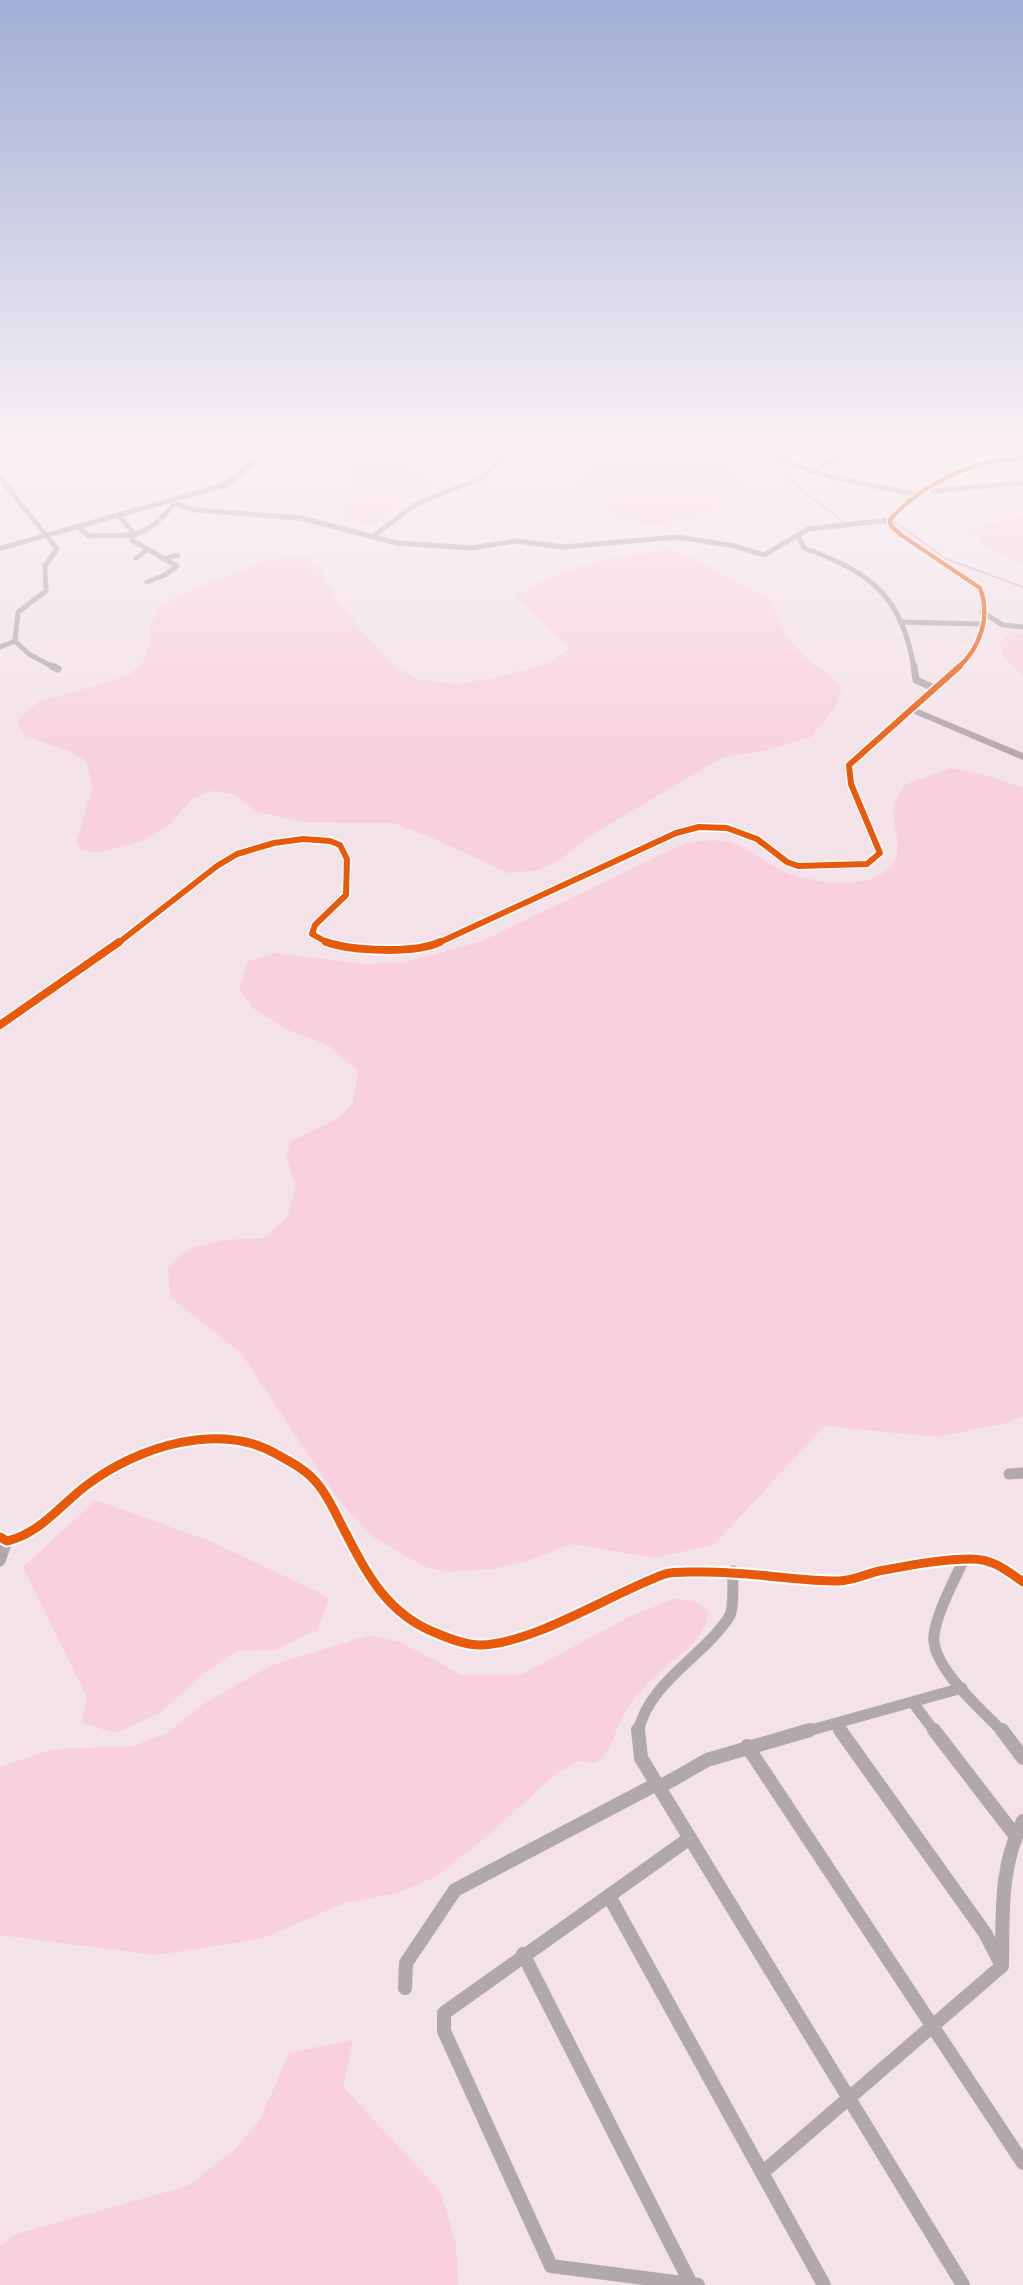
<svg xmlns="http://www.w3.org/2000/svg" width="1023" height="2285" viewBox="0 0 1023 2285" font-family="Quicksand,sans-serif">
  <rect width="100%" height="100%" fill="#f3e2e8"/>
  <g fill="#f8d0df">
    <path d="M318,448h55l4,4 36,12 14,11 -2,13 -53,36c-13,-1 -26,-2 -33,-14l17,-30c-7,-21 -31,-17 -50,-15l-5,-6z"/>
    <path d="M604,448h142l3,5 -18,11 10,22v6c-25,23 -64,34 -98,31 -44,-4 -91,-40 -39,-75z"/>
    <polygon points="1023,516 1023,564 984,547 972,531 1001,520"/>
    <path d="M667,550l27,9 77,42c8,23 18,43 38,59 12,10 23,16 33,28l-7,20 -24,29 -44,13 -44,7 -132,78 -31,25 -22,10 -30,3 -75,-35 -40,-15 -89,-1 -47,-10 -24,-18 -23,-3 -18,8 -21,24 -26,17 -46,13 -19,-4 -3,-9 16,-54 -7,-25 -13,-8 -49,-18 -7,-15 21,-18 89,-26 15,-12 7,-18 1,-20 11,-20 28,-15 78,-31 39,-3 16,16 17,31 16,19 39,43 22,13 42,5 42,-7 51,-15 19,-14 -54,-50c44,-33 97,-41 151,-48z"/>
    <polygon points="1009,632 1023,634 1023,676 1002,655 1000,643"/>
    <path d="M951,768l42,9 30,11v628l-17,7 -68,14 -114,-11 -110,119 -60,13 -83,-14 -44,17 -35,8 -46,3 -23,-6 -51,-30 -35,-38 -96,-145 -71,-56 -2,-30 21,-18 34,-9 41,-2 23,-21 9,-31 -9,-27 3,-17 49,-24 14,-15 5,-32 -30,-26 -38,-14 -36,-22 -15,-20 9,-28 28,-8 90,11 40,-2 76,-21 201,-97c15,-3 31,-5 46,-2 18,4 29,16 44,24 28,16 97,29 120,-2 12,-16 -3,-40 2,-58 1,-7 6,-15 9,-21z"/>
    <polygon points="96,1500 212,1542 318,1592 329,1599 318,1629 276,1650 237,1651 204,1673 160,1713 115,1733 82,1723 87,1697 23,1567"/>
    <path d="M673,1599l21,2 14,10c0,29 -35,46 -53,65 -12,12 -24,26 -32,40 -12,22 -7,29 -27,47l-18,-2 -22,13 -76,68 -45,35 -37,16 -54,10 -83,36 -105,16 -156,-20v-168l53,-18 80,-3 33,-12 37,-30 69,-39 98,-30 30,7 62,33 61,-1 104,-56z"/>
    <polygon points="353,2040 343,2087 440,2191 456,2243 458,2285 0,2285 0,2246 16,2234 188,2186 235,2149 260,2120 289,2053"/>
  </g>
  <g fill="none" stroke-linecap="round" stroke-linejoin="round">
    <g stroke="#d8a5b8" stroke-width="1.5">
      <polyline points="756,448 776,460 786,477 846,524"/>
      <polyline points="882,523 896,523 946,559 1023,587"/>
    </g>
    <g stroke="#b0a8ab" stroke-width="5">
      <path d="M764,448c47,30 101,35 155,47"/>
      <polyline points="810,472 858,448"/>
      <polyline points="0,478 57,549 45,566 46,591 18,612 15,641 29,654 55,668"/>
      <polyline points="933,491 1023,483"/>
      <polyline points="170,502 195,510 301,518 397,543 472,548 516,541 563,547 677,537 735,546 764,555 808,529 890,520"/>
      <polyline points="119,516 135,535"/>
      <path d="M80,528l8,8c47,-2 54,6 86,-32"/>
      <polyline points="130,535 133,541 177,566 165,575 147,582"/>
      <path d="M797,535l7,13c66,24 98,47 110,120"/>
      <polyline points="372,537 416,504 484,477 508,448"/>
      <polyline points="136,558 147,550"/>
      <polyline points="163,559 178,555"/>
      <polyline points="982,612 1003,625 1023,627"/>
      <polyline points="900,622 982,624"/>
      <polyline points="0,647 15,641"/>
      <path d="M958,668c22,-20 33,-51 22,-80l-79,-53 -10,-9 -1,-6c23,-28 65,-50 100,-58 11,-2 22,-2 33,-4"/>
    </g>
    <g stroke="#b0a8ab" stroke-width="7">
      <polyline points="52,666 58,669"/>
      <polyline points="914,666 916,680 934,688"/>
      <polyline points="117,944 217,866 237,854 274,843 303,839 330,841 340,845 347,859 346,895 315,925 312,934 330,944"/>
      <polyline points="436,944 676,833 699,827 727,828 757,839 787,862 798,866 867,864 880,853 851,784 849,765 960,666"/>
    </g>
    <g stroke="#b0a8ab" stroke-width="9">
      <path d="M326,942c26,9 89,12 114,0"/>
      <polyline points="0,1025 119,942"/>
    </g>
    <g stroke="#b0a8ab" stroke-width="11">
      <polyline points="1009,1474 1023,1473"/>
      <path d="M0,1537l7,4c34,-8 53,-36 80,-56 50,-38 133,-65 191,-30 13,7 28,15 38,27 10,11 17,26 24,40 24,46 44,91 96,111 14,6 29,12 44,12 54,-1 132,-52 185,-71 10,-3 24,-2 35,-2 47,-1 92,9 139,9 15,0 31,-9 45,-11 28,-5 59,-11 87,-11 22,0 35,11 52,23"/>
      <polyline points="0,1561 7,1541"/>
      <path d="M963,1561c-10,23 -25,48 -29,74 -4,31 49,76 69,97"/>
      <polyline points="914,1704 935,1732"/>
      <polyline points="836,1725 841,1732"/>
      <path d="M638,1732c11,-50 65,-75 91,-115 6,-10 3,-34 4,-46"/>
      <polyline points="804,1732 962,1688"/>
    </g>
    <g stroke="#b0a8ab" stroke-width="14">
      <polyline points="638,1730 641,1758 963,2285"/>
      <polyline points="840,1730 985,1933 1001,1964"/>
      <polyline points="934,1730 1014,1834"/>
      <polyline points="1002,1730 1023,1758"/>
      <polyline points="747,1746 1023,2163"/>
      <polyline points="690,1838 444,2013 444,2031 551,2266 698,2285"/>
      <polyline points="609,1896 824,2285"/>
      <polyline points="523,1954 691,2284"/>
      <polyline points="405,1988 406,1963 455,1890 651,1787 665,1784 707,1760 810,1730"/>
      <path d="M762,2173l240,-207c1,-50 -3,-99 21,-145"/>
    </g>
    <g fill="#b1a6aa" fill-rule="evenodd">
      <polygon points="263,448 271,448 239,479 224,488 0,551 0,546 218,484 233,475"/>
      <polygon points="913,707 1023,753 1023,760 910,712 910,708"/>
    </g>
    <defs>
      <path id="cycleway-far3" d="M958,668c22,-20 33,-51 22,-80l-79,-53 -10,-9 -1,-6c23,-28 65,-50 100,-58 11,-2 22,-2 33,-4"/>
      <g id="cycleway-far2">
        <polyline points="117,944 217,866 237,854 274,843 303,839 330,841 340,845 347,859 346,895 315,925 312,934 330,944"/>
        <polyline points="436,944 676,833 699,827 727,828 757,839 787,862 798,866 867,864 880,853 851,784 849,765 960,666"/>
      </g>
      <g id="cycleway-far1">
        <path d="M326,942c26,9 89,12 114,0"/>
        <polyline points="0,1025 119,942"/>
      </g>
      <path id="cycleway" d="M0,1537l7,4c34,-8 53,-36 80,-56 50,-38 133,-65 191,-30 13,7 28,15 38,27 10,11 17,26 24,40 24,46 44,91 96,111 14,6 29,12 44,12 54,-1 132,-52 185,-71 10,-3 24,-2 35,-2 47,-1 92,9 139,9 15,0 31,-9 45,-11 28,-5 59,-11 87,-11 22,0 35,11 52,23"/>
    </defs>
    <use href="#cycleway-far3" stroke="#fff" stroke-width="7"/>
    <use href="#cycleway-far2" stroke="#fff" stroke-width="9"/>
    <use href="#cycleway-far1" stroke="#fff" stroke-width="11"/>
    <use href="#cycleway" stroke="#fff" stroke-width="13"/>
    <use href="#cycleway-far3" stroke="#e8590c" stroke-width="4.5"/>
    <use href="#cycleway-far2" stroke="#e8590c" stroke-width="6"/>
    <use href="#cycleway-far1" stroke="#e8590c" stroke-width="8"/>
    <use href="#cycleway" stroke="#e8590c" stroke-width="9"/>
  </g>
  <linearGradient id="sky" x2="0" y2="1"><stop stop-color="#a1aed5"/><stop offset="0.58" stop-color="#faf2f5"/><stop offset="1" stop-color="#faf2f5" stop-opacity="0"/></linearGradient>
  <rect width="1023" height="768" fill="url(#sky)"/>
</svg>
